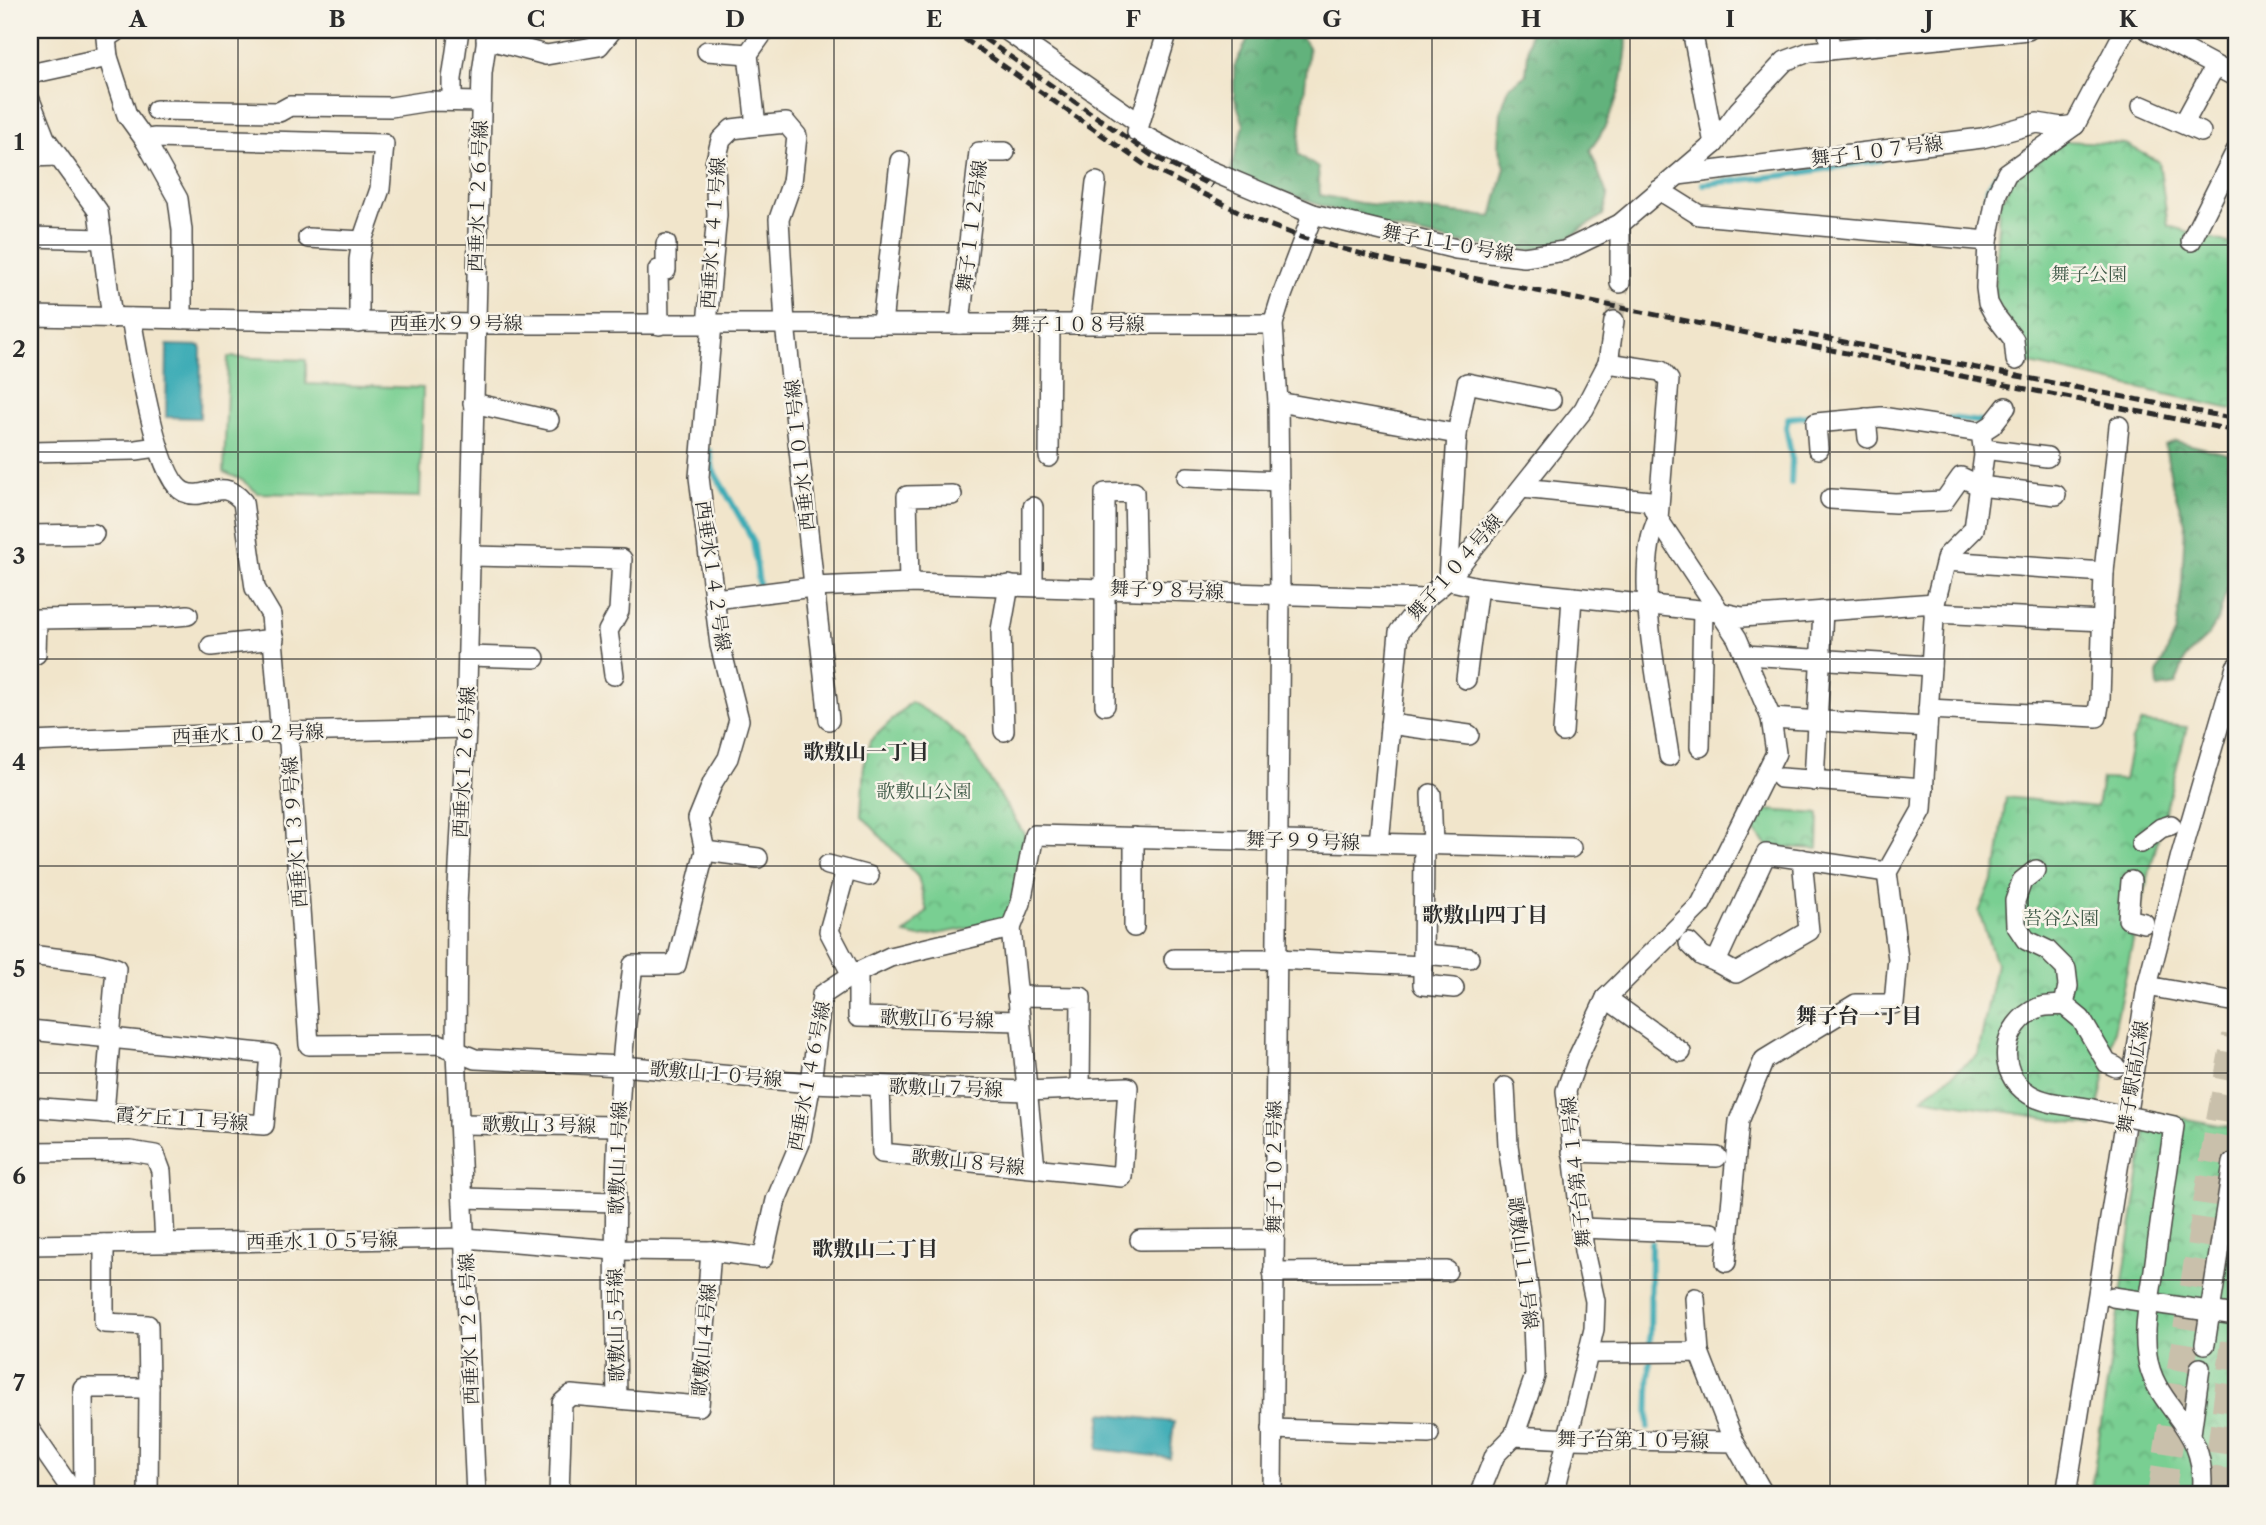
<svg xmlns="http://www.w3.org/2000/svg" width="2266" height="1525" viewBox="0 0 2266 1525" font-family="'Libre Caslon Text','Noto Serif JP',serif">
  <defs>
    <pattern id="forest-crowns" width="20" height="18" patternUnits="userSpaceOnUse" patternTransform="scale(1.75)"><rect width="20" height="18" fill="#62b27c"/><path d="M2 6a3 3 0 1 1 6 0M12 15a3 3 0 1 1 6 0" fill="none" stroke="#519166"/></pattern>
    <pattern id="park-crowns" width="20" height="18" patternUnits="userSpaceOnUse" patternTransform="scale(1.75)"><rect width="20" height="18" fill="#79cf92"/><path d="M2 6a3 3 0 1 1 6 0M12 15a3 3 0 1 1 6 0" fill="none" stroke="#63a877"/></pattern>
  </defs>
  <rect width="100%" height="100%" fill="#f7f3e8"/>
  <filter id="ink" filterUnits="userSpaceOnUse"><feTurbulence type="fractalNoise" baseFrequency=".0143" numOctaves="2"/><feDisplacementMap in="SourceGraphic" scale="14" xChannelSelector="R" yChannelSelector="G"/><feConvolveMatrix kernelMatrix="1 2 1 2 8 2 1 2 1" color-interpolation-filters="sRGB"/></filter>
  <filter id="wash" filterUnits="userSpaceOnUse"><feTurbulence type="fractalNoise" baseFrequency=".00686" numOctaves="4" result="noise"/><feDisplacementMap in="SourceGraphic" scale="28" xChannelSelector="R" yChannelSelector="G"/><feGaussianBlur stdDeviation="1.57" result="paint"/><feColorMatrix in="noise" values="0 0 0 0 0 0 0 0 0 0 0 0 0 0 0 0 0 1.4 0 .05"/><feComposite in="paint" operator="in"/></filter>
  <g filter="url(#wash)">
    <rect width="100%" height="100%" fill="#f1e5cb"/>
    <g fill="url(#forest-crowns)" stroke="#466e54" stroke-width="2">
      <path d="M1252,30c23,0 44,-6 57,17l-11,107 20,14 2,27 40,8 132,14 13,-50 -6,-20 2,-36 8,-24 17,-12 4,-45h97c1,41 -12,88 -37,120l18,47 -5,18 -35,23 -35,13 -68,-7 -93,-20 -142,-51 14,-48 -10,-29v-29z"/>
      <polygon points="2175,441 2236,456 2236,558 2218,620 2208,636 2186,657 2175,685 2158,688 2157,674 2176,632 2182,583 2185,523 2172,484 2165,445"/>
    </g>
    <g fill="url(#park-crowns)" stroke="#527d5e" stroke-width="2">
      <polygon points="2065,141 2126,144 2159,162 2168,226 2236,245 2236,410 2026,363 2024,347 1994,298 1999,206 2013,178"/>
      <polygon points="911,702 940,719 965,741 1025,835 1012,912 1004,922 920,937 905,934 927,911 918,877 861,815 864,763 870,741"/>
      <polygon points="2141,722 2187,727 2138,917 2094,1126 1922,1098 1978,1055 1996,964 1979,912 1996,871 2006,797 2097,807 2102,779 2124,780 2132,740"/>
      <polygon points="1754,809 1819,814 1818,849 1768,846 1747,824"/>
      <polygon points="2149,1112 2236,1128 2236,1495 2090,1495"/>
    </g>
    <polygon fill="#79cf92" stroke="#527d5e" stroke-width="2" points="228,357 306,360 306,384 423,388 420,497 258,493 242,480 224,472"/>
    <g fill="#3aabb5" stroke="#326b70" stroke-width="2">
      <polygon points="167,345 201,346 200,418 166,417"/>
      <polygon points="1102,1413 1174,1422 1170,1458 1098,1449"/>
    </g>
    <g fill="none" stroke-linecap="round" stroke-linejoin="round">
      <g stroke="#3aabb5" stroke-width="6">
        <polyline points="1703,184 1787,175 1881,160"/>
        <polyline points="1983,219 1988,188 1997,174"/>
        <polyline points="1983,310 1986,320 1997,335"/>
        <polyline points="1950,418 1982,422"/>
        <polyline points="710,451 713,470 753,540 759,584"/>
        <polyline points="1791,483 1792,460 1786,427 1788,418 1818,415"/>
        <polyline points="1650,1344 1651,1243"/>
        <polyline points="1648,1427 1650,1362"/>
      </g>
    </g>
  </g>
  <g filter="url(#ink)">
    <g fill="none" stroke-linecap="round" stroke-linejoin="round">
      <polyline stroke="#c9c0ab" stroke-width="19" stroke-dasharray="19 10" stroke-linecap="butt" points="1614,321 1620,283"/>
      <g stroke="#c9c0ab" stroke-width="28" stroke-dasharray="28 14" stroke-linecap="butt">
        <polyline points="2161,1495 2220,1121 2236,1036"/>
        <polyline points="2215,1495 2236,1334"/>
      </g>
      <defs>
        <g id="minor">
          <polyline points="118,30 106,38 108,57 127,115 145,140 178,199 182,230 182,319"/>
          <polyline points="765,30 748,54 756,126 786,123 797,136 792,182 779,219 785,324 829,720"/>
          <polyline points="1006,30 1139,123"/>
          <polyline points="1168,30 1137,132 1199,166 1313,214 1456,249 1524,257 1564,251 1620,224 1714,144 1739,110 1785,61 1809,52 2028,30"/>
          <polyline points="1692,30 1714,144"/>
          <polyline points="1828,30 1830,50"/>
          <polyline points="2148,30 2236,77"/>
          <polyline points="486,39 546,55 599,46 612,30"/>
          <polyline points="707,51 748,54"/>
          <polyline points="30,74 108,57"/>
          <polyline points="30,100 45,138 98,211 112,318"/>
          <polyline points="452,101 452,79 459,30"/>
          <polyline points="2142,106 2201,132"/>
          <polyline points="156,110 279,112 290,106 391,107 429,101 481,102"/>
          <polyline points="2184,123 2215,66"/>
          <polyline points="145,140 154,138 384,144 380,189 362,241 359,260 359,323"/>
          <polyline points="30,157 58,156"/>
          <polyline points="1678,175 1982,138 2037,123 2062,127 2075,125"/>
          <polyline points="1659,190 1699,215 1988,241"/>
          <polyline points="1620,224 1620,283"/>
          <polyline points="30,237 102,239"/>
          <polyline points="308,238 362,241"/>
          <polyline points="2191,241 2236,151"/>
          <polyline points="30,316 474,324 1273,324"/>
          <path d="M131,318c6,33 25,161 53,174 22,10 37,-17 59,10l12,86 16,27 9,109 9,18 20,303 130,-1 36,15 147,7 189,17 215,8 102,-4 -6,90 -240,-24 -2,-67"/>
          <polyline points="707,324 717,215 715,164 721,140 732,129 756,126"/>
          <polyline points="882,324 900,161"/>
          <polyline points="960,324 979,152 1005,152"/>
          <polyline points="1080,324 1096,182"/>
          <polyline points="659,325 658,270 666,270 666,244"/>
          <polyline points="2016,360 2014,340 1994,314 1988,303 1986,288 1988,241 1997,193 2007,173 2075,125 2125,30"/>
          <polyline points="1551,400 1467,383 1457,434 1448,580 1478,587 1719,612 1742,617 1935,603 1947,556 1974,529 1984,455 1981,432 1881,417 1816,423 1818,449"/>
          <polyline points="1278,402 1457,434"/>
          <polyline points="473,403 549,420"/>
          <polyline points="1866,418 1868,438"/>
          <polyline points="1981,432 1992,425 2006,407"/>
          <polyline points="1984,449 2047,457"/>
          <polyline points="30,452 136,450 157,447"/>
          <polyline points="1049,457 1050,325"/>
          <polyline points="1187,477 1279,481"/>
          <path d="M1522,488l128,13 8,18c-27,50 3,179 11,237"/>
          <polyline points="1830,499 1895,503 1944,501 1961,477 1980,486 2056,495"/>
          <polyline points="30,535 94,534"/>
          <polyline points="471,556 622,559 619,611 608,631 614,675"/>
          <polyline points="1946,561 2104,572"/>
          <polyline points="909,583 907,496 952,495"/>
          <polyline points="1033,586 1033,507"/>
          <polyline points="715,599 813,587 909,583 1425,599"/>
          <polyline points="1934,613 2103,621"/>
          <polyline points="211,646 274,639"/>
          <polyline points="30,654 36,654 37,619 166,617 188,615"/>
          <polyline points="1744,655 1931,666"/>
          <polyline points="468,656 535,658"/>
          <polyline points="1466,679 1478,587"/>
          <polyline points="1105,705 1105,493 1134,492 1136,589"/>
          <polyline points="1928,709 2097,717 2100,699 2104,572 2119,426"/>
          <polyline points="1771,718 1927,727"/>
          <polyline points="1390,724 1469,735"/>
          <polyline points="1004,731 1001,630 1009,585"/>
          <polyline points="1563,732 1572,597"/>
          <polyline points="30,742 285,732 466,728"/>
          <polyline points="1700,747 1703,610"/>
          <polyline points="1781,778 1924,788"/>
          <polyline points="1814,781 1823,611"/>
          <polyline points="1431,794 1433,844"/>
          <polyline points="1134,837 1134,927"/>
          <polyline points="1379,843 1399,632 1425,599 1448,580 1584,409 1608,363 1614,321"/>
          <polyline points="2141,843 2161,828 2171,825"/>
          <polyline points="705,851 758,858"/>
          <polyline points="828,865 869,876"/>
          <polyline points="846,870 829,931 852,975"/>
          <polyline points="2036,870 2022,881 2015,901 2016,925 2026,940 2047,950 2066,969 2068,986 2064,1005"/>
          <polyline points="2131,881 2128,919 2144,923"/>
          <polyline points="1011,928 1035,1168"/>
          <polyline points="1689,943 1702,956 1716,962 1766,854 1887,872"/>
          <polyline points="1423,954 1469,958"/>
          <polyline points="30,955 96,963 116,968 104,1113"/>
          <polyline points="1174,959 1276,959 1423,966 1424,844"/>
          <polyline points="1716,962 1736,973 1809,931 1802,859"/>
          <polyline points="1423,966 1423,985 1454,988"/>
          <polyline points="858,972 858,1017 1020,1021"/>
          <polyline points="2147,986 2236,1002"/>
          <polyline points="1017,996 1081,997 1080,1090"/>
          <polyline points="1606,998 1681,1052"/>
          <polyline points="30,1030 270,1054 264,1125 30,1107"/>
          <path d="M2092,1109c-20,-4 -46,-4 -63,-15 -35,-22 -27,-70 9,-86 7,-3 18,-2 26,-3l17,14 26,44 9,4"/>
          <path d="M2156,1122l18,4c-7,48 -14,96 -20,144 -4,27 -11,57 -7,85 7,56 63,69 54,140"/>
          <polyline points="459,1124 618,1126"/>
          <polyline points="30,1152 130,1151 155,1155 161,1171 165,1243"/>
          <polyline points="1572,1152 1717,1157"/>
          <polyline points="463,1198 616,1202"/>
          <polyline points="1581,1228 1711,1233"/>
          <polyline points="1140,1240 1274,1239"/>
          <polyline points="104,1244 104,1323 148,1325 149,1388"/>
          <polyline points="30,1245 465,1238 614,1250 711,1251 763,1258 776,1200 800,1143 811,1083 822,995 852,975 890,957 1011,928 1021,903 1034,835 1571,848"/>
          <polyline points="1726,1262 1739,1121 1764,1060 1856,1004 1894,1004 1898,959 1887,872 1922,810 1935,603"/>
          <polyline points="1273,1272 1447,1271"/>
          <polyline points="2113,1297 2236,1315"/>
          <polyline points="1695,1298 1699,1352"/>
          <polyline points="2205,1344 2233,1163"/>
          <polyline points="1590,1353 1699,1352 1734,1442"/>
          <path d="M617,1399c-2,-111 -4,-222 5,-333 2,-33 7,-67 11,-101h43l29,-114 -7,-32 15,-37 15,-24 11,-38 -19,-75 -21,-168 13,-153"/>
          <polyline points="1272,1429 1429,1434"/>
          <polyline points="30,1430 75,1495"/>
          <polyline points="2191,1434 2200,1368"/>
          <polyline points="1514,1436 1569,1439 1734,1442 1764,1495"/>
          <polyline points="84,1495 83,1388 149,1388 148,1495"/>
          <polyline points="476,1495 456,1052 457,906 466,728 482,73 488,30"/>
          <polyline points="559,1495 562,1403 571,1395 699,1406 711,1251"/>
          <polyline points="1272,1495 1280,594 1278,402 1273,324 1281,298 1313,214"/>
          <polyline points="1479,1495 1495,1455 1514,1436 1535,1376 1533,1323 1508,1145 1505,1087"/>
          <polyline points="1554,1495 1594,1329 1595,1301 1584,1251 1566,1091 1578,1057 1606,998 1701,904 1776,753 1771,718 1737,638 1658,519 1669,380 1661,371 1608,363"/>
          <polyline points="2066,1495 2147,986 2181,855 2236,667"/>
        </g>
      </defs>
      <use href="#minor" stroke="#494743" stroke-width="22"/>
      <use href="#minor" stroke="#fff" stroke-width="19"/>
      <g stroke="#2b2b2b" stroke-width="5" stroke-dasharray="10 5" stroke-linecap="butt">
        <polyline points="952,30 1145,165 1256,220 1303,238 1392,262 2236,431"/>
        <polyline points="972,30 1151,155 1212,186"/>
        <polyline points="1794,332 2236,419"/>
      </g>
      <defs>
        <polyline id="minor-bridge" points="2092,1109 2156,1122"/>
      </defs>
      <use href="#minor-bridge" stroke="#494743" stroke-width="22" stroke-linecap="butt"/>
      <use href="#minor-bridge" stroke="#fff" stroke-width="19"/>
    </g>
  </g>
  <path fill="none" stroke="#2b2b2b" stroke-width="2" stroke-opacity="0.55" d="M238,30v1465M436,30v1465M636,30v1465M834,30v1465M1034,30v1465M1232,30v1465M1432,30v1465M1630,30v1465M1830,30v1465M2028,30v1465M30,245h2206M30,452h2206M30,659h2206M30,866h2206M30,1073h2206M30,1280h2206"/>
  <g text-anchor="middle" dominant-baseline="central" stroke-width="5" stroke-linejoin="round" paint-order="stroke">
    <g font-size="19" fill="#2b2b2b" stroke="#f7f3e8">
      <text transform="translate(1877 151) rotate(-7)">舞子１０７号線</text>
      <text transform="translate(478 196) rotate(-88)">西垂水１２６号線</text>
      <text transform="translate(972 226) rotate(-83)">舞子１１２号線</text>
      <text transform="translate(713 233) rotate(-86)">西垂水１４１号線</text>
      <text transform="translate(1448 243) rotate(10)">舞子１１０号線</text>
      <text x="456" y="323">西垂水９９号線</text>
      <text x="1078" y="324">舞子１０８号線</text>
      <text transform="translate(800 455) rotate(-96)">西垂水１０１号線</text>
      <text transform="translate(1455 567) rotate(-49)">舞子１０４号線</text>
      <text transform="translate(713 576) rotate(82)">西垂水１４２号線</text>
      <text transform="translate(1167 590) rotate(2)">舞子９８号線</text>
      <text transform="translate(248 734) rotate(-2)">西垂水１０２号線</text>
      <text transform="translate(464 762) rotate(-87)">西垂水１２６号線</text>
      <text transform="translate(295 832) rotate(-94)">西垂水１３９号線</text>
      <text transform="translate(1303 841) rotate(2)">舞子９９号線</text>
      <text transform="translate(937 1019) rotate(2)">歌敷山６号線</text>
      <text transform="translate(716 1074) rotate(5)">歌敷山１０号線</text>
      <text transform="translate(809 1076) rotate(-79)">西垂水１４６号線</text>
      <text transform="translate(2133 1077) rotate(-81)">舞子駅高広線</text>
      <text transform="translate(946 1088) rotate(2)">歌敷山７号線</text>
      <text transform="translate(182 1119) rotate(4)">霞ケ丘１１号線</text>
      <text transform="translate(539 1125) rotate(1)">歌敷山３号線</text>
      <text transform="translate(618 1158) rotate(-88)">歌敷山１号線</text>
      <text transform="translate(968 1162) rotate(6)">歌敷山８号線</text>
      <text transform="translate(1274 1167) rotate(-90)">舞子１０２号線</text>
      <text transform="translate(1576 1172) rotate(-96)">舞子台第４１号線</text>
      <text transform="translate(322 1241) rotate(-1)">西垂水１０５号線</text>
      <text transform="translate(1523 1263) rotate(83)">歌敷山１１号線</text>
      <text transform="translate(616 1325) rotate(-91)">歌敷山５号線</text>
      <text transform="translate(469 1329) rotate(-92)">西垂水１２６号線</text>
      <text transform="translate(704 1340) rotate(-85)">歌敷山４号線</text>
      <text transform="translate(1633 1440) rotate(1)">舞子台第１０号線</text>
    </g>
    <g font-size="19" fill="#425c4a" stroke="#f7f3e8">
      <text x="2089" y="274">舞子公園</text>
      <text x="924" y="791">歌敷山公園</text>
      <text x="2061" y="918">苔谷公園</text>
    </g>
    <g font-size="21" font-weight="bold" fill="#2b2b2b" stroke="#f7f3e8">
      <text x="866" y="751">歌敷山一丁目</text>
      <text x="1485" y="914">歌敷山四丁目</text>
      <text x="1859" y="1015">舞子台一丁目</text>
      <text x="875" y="1248">歌敷山二丁目</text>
    </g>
  </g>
  <rect width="2266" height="1525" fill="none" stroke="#f7f3e8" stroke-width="77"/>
  <rect x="38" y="38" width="2190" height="1448" fill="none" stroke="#2b2b2b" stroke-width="2.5"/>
  <g font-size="23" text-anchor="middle" font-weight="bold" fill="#2b2b2b">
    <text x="138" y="27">A</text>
    <text x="337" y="27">B</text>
    <text x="536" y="27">C</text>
    <text x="735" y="27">D</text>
    <text x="934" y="27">E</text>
    <text x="1133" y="27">F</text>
    <text x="1332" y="27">G</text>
    <text x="1531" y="27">H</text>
    <text x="1730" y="27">I</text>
    <text x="1929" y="27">J</text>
    <text x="2128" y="27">K</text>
    <text x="19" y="150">1</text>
    <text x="19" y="357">2</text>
    <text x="19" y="564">3</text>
    <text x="19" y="770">4</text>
    <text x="19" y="977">5</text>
    <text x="19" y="1184">6</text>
    <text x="19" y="1391">7</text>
  </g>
</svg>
